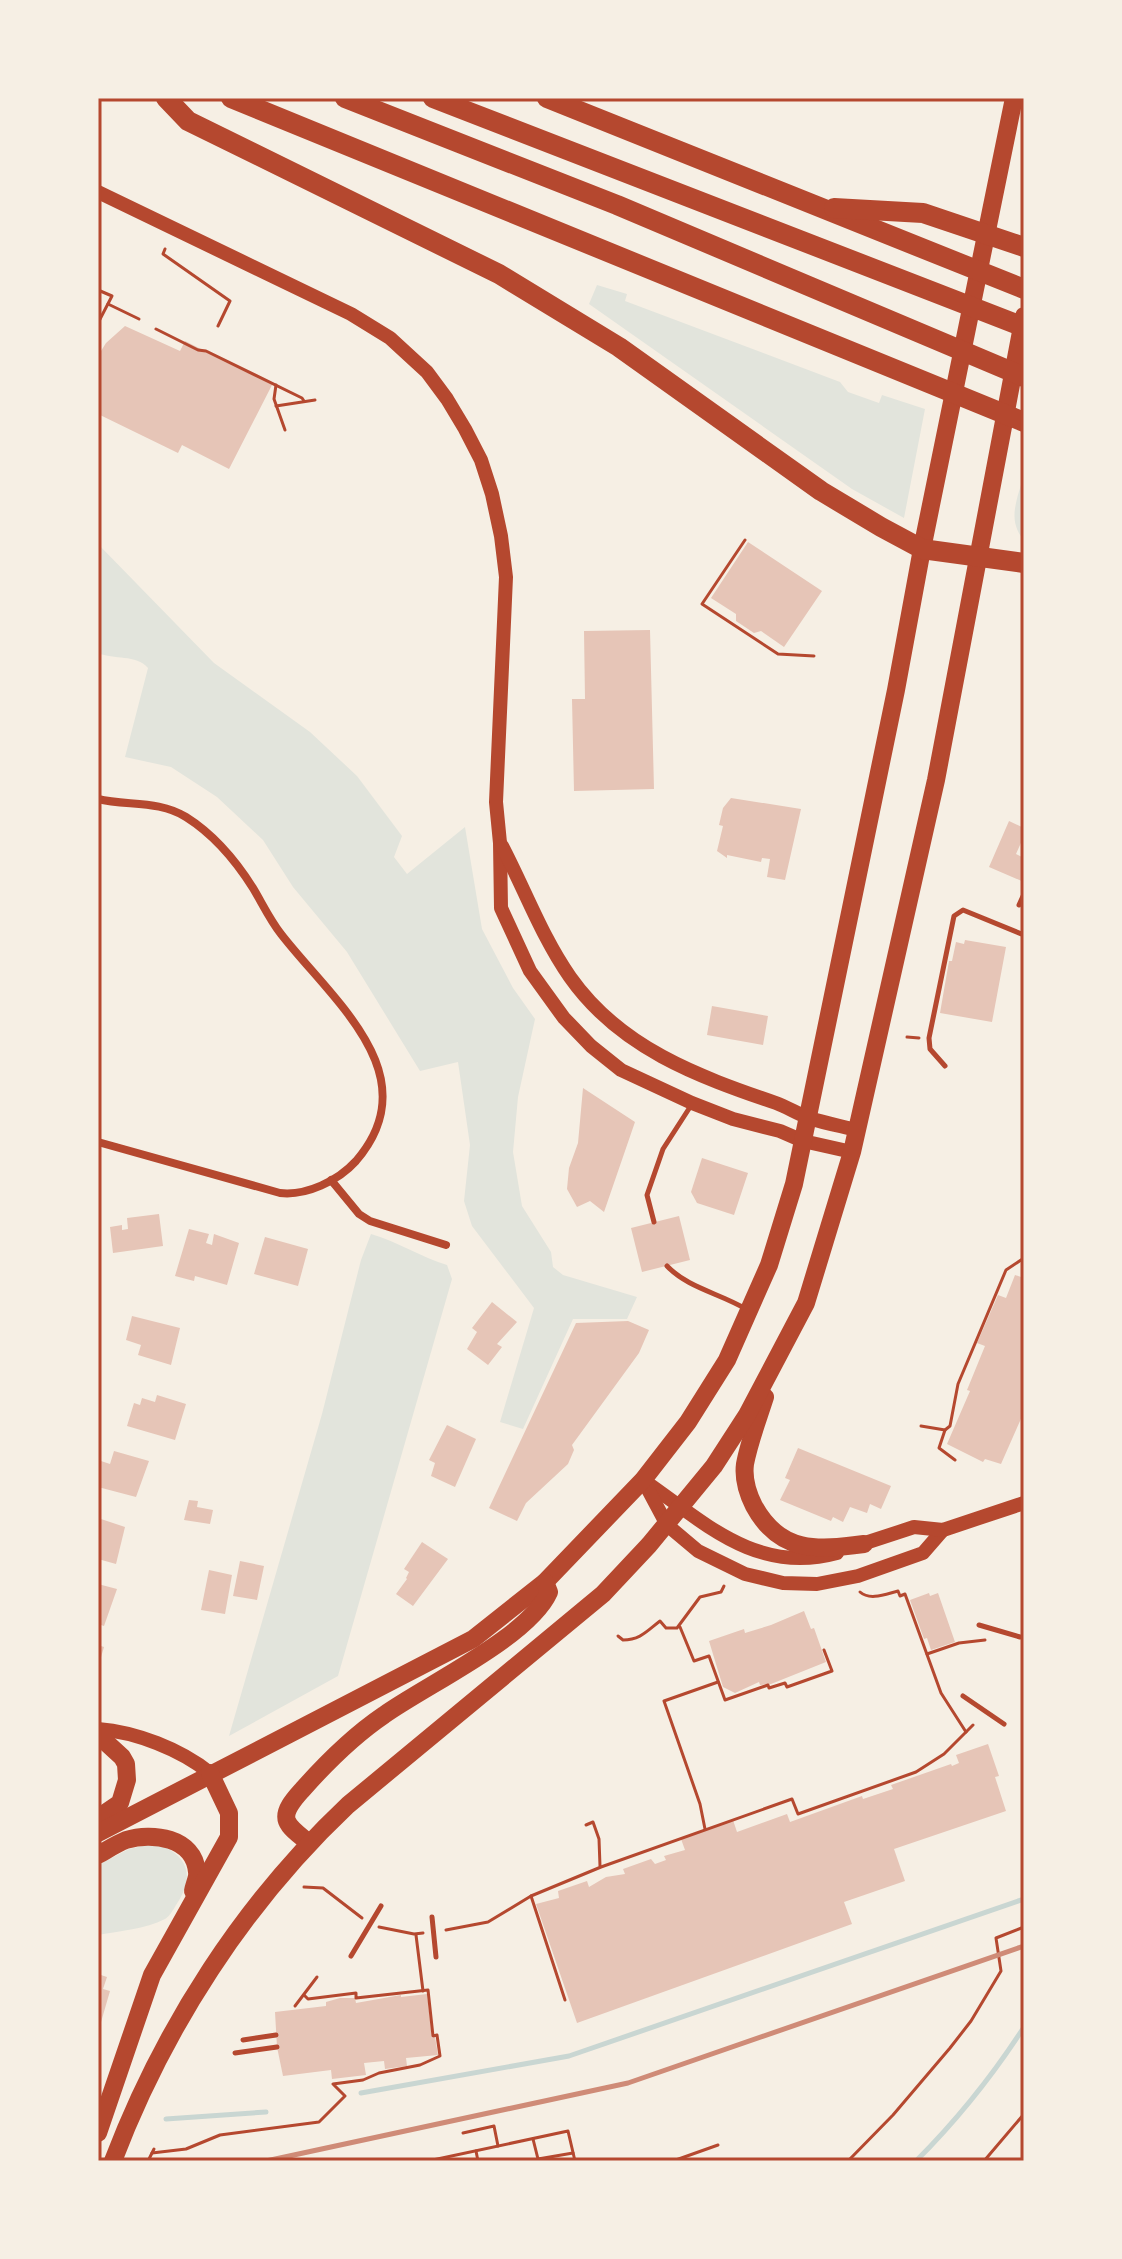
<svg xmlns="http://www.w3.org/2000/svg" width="1122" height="2259" viewBox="0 0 1122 2259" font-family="Ubuntu,sans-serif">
  <rect width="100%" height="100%" fill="#f6efe4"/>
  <g fill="#e2e4dc">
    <polygon points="597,285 627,294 625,301 840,382 848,392 879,403 882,395 925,409 904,518 852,489 589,304"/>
    <path d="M1024,474v66c-18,-20 -6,-42 0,-66z"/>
    <path d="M98,544l116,119 96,69 47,44 45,60 -8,21 13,17 58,-47 17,102 31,59 22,31 -17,78 -5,55 9,54 29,46 2,15 10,8 74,22 -10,22h-54l-50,110 -23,-7 34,-114 -62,-82 -8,-25 6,-56 -12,-83 -38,9 -73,-119 -54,-65 -30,-47 -46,-43 -46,-30 -46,-10 23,-89c-12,-14 -34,-8 -50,-15z"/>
    <path d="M371,1234c27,8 50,23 76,31l5,14 -114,397 -109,60 93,-322 39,-154z"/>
    <path d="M156,1843c32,12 40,33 20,62 -3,5 -6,11 -11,14 -20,10 -45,12 -67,16v-70l31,-16z"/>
  </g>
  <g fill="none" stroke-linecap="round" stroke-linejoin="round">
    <g stroke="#c9d6d2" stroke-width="5">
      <polyline points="361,2093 569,2056 1024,1899"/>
      <polyline points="166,2119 266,2112"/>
      <path d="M916,2161c40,-40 77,-86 108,-134"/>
    </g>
  </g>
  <g fill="#e6c5b7">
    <polygon points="125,326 180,351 185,341 272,385 229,469 182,445 178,453 98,414 98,349 101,351 106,343"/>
    <polygon points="748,542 822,591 784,647 761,631 754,633 736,621 736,614 711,598"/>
    <polygon points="650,630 654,789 574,791 572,699 585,699 584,631"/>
    <polygon points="731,798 801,809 785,880 767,877 770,859 762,858 761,862 727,855 727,858 717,851 723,826 719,825 723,808"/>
    <polygon points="1009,821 1024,828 1024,836 1016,854 1024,858 1024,882 989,867"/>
    <polygon points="965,940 1006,947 992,1022 940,1013 949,961 952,961 956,942 964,944"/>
    <polygon points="712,1006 768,1016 763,1045 707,1035"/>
    <polygon points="583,1088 635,1122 604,1212 590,1201 577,1207 567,1189 569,1168 578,1143"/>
    <polygon points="702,1158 748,1173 734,1215 697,1203 691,1192"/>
    <polygon points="159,1214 163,1246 113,1253 110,1227 122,1225 122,1230 128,1229 127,1218"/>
    <polygon points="679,1216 690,1260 642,1272 631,1228"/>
    <polygon points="189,1229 209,1234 206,1243 212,1245 214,1234 239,1243 227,1285 195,1276 194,1281 175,1276"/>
    <polygon points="265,1237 308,1249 298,1286 254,1274"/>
    <polygon points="1015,1275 1024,1278 1024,1412 1001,1464 985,1459 983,1462 947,1444 970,1391 967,1390 985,1346 977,1343 998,1295 1006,1298"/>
    <polygon points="492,1302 517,1322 497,1344 502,1347 488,1365 467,1349 477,1332 472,1328"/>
    <polygon points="132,1316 180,1328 171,1365 138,1355 141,1345 126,1340"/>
    <polygon points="628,1321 649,1330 639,1353 572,1445 574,1450 568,1464 526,1503 517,1521 489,1508 576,1323"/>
    <polygon points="157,1395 186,1404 175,1440 127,1426 134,1403 140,1405 142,1398 155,1402"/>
    <polygon points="447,1425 476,1439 455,1487 431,1476 435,1463 429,1460"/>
    <polygon points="798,1448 891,1486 881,1509 870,1504 867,1513 850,1507 843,1522 833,1517 831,1521 780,1500 790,1480 785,1478"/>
    <polygon points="114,1451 149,1461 136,1497 98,1487 98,1460 110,1464"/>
    <polygon points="189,1500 198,1501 197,1507 213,1510 210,1524 184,1520"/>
    <polygon points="98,1518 125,1527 116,1564 98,1559"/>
    <polygon points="422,1542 448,1559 413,1606 396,1594 407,1579 406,1578 409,1572 404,1569"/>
    <polygon points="240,1561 264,1566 257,1600 233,1596"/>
    <polygon points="209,1570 232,1575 225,1614 201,1610"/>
    <polygon points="98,1584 117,1589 104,1626 98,1624"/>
    <polygon points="929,1593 930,1596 938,1593 955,1642 931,1650 927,1638 924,1639 910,1600"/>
    <polygon points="804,1611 811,1629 814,1628 826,1662 771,1684 760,1685 759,1682 735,1693 723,1687 709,1641 744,1629 745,1633 771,1625"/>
    <polygon points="98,1645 104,1647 99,1664 98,1664"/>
    <polygon points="988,1744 999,1776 995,1777 1006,1811 894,1849 905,1881 844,1902 852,1924 577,2023 536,1904 559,1898 558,1891 587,1881 589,1887 606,1877 625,1874 623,1869 651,1859 655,1864 666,1860 664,1856 685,1850 681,1839 733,1820 737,1832 787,1814 790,1822 862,1796 863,1799 893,1789 891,1785 951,1764 952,1766 959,1763 956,1755"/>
    <polygon points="98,1974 107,1977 103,1989 110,1991 99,2029"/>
    <polygon points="427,1994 432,2038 435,2037 438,2055 406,2058 407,2066 385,2069 384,2061 364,2063 366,2075 332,2079 331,2070 283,2076 277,2047 275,2012 326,2006 326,2002 340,1998 355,1998 356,2003 401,1995 401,1997"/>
  </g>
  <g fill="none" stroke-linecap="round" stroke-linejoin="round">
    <g stroke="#b5482f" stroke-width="3">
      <polyline points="165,249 163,254 230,301 218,326"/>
      <polyline points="98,290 112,296 98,323"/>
      <polyline points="108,304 139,319"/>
      <polyline points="156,329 198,350 206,351 302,398 304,401"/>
      <polyline points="276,385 274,399 285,430"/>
      <polyline points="276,406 315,400"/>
      <polyline points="745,540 702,604 778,654 814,656"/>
      <polyline points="907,1037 919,1038"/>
      <polyline points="921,1426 945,1430"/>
      <polyline points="955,1460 939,1448 945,1430 950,1426 958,1384 1006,1270 1024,1258"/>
      <path d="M860,1592c10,9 26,2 38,-1l2,5 5,-2 36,99 25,39"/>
      <polyline points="680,1627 694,1661 709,1656 725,1700 768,1685 769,1688 785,1683 787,1687 832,1671 824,1650"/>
      <path d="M618,1636l5,4c17,0 24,-9 37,-19l6,7h11l23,-31 21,-5 3,-6"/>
      <polyline points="927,1654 959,1643 985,1640"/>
      <polyline points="586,1825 593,1822 599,1839 600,1866"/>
      <polyline points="705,1829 700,1804 664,1701 718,1682"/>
      <polyline points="304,1887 323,1888 362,1918"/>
      <polyline points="531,1896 565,2000"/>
      <polyline points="379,1927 414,1934 423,1933"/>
      <polyline points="446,1930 488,1922 531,1896 601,1867 792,1799 798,1814 916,1772 944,1754 973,1725"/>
      <polyline points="416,1935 423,1991"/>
      <polyline points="295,2006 317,1977"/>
      <polyline points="463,2133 494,2126 498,2146"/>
      <polyline points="533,2139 538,2159 573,2153"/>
      <polyline points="476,2151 478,2161"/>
      <polyline points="152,2153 186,2149 220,2135 319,2122 345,2096 333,2084 363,2080 379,2073 420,2065 440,2056 437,2035 433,2036 428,1990 356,1998 356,1993 308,1999 304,1995"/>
      <polyline points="148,2161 154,2149"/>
      <polyline points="428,2161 568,2131 575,2161"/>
      <polyline points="673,2161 718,2145"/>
      <polyline points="848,2161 893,2115 950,2048 971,2021 1001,1971 996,1938 1024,1927"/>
      <polyline points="984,2161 1024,2114"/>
    </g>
    <g stroke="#b5482f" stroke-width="5">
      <polyline points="1019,905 1024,894"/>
      <polyline points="945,1066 930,1049 929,1038 954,916 963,910 1024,935"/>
      <polyline points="654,1222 647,1195 663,1149 692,1104"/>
      <path d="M667,1266c21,22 52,27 79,43"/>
      <polyline points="979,1625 1020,1637"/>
      <polyline points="963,1696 1004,1724"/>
      <polyline points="432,1917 436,1957"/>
      <polyline points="351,1956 381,1906"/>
      <polyline points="243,2040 276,2035"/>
      <polyline points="235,2053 277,2047"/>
    </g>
    <g stroke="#b5482f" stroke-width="8">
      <path d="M98,799c29,7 61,1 88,18 27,17 50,44 67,71 9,15 17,32 28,46 51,66 149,141 75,227 -18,20 -50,35 -76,32l-182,-51"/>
      <polyline points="331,1180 359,1214 370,1221 446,1245"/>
    </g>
    <g stroke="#b5482f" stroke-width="14">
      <polyline points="98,192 351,314 390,338 427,372 447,399 465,429 481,460 492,494 501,536 506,577 496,802 500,843 501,908 530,971 564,1018 591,1046 621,1070 692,1103 733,1119 780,1131 803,1141 852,1152"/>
      <path d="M502,846c23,44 40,91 68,131 50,71 127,99 206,126 11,4 22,11 33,15 15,5 32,8 48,12"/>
      <path d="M643,1480c61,42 113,95 194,73"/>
      <polyline points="644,1482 667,1525 698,1551 745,1574 783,1583 817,1584 858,1576 923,1553 943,1530"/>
      <polyline points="856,1546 914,1527 943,1530 1024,1503"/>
      <path d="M98,1729c38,3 82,20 112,44"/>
    </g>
    <g stroke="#b5482f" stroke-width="18">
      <path d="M765,1397c-7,22 -16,45 -20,67 -2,15 3,30 9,42 26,48 64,44 110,38"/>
      <polyline points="98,1735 122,1757 126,1764 127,1780 120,1803 98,1818"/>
      <polyline points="98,1833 473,1639 545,1582 643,1480 688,1422 727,1360 769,1265 794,1184 896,690 922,549 1014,98"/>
      <path d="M308,1842c-6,-5 -18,-13 -21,-21 -4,-11 9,-24 16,-32 24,-27 50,-53 81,-74 42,-30 145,-78 165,-123l-4,-10"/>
      <path d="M98,1855c9,-5 18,-11 28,-15 26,-8 68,-3 71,32 1,5 -3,13 -4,19"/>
      <polyline points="98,2133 152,1975 229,1837 229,1813 210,1773"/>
      <path d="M113,2161c51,-134 131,-258 235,-356l255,-211 46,-49 65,-79 33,-51 59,-112 46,-151 84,-372 88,-464"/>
    </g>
    <g stroke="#b5482f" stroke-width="20">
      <polyline points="166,98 188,121 499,274 619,347 821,491 881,527 922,549 1024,563"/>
      <polyline points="231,98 1024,422"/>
      <polyline points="345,98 617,205 1024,377"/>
      <polyline points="433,98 1024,327"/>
      <polyline points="547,98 1024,289"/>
      <polyline points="834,208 923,213 1024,247"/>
    </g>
    <polyline stroke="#cf8b77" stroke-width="5" points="266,2161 628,2083 1024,1946"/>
  </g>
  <rect width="1122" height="2259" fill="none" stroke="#f6efe4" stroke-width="200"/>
  <rect x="100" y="100" width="922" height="2059" fill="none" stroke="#b5482f" stroke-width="3"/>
</svg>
